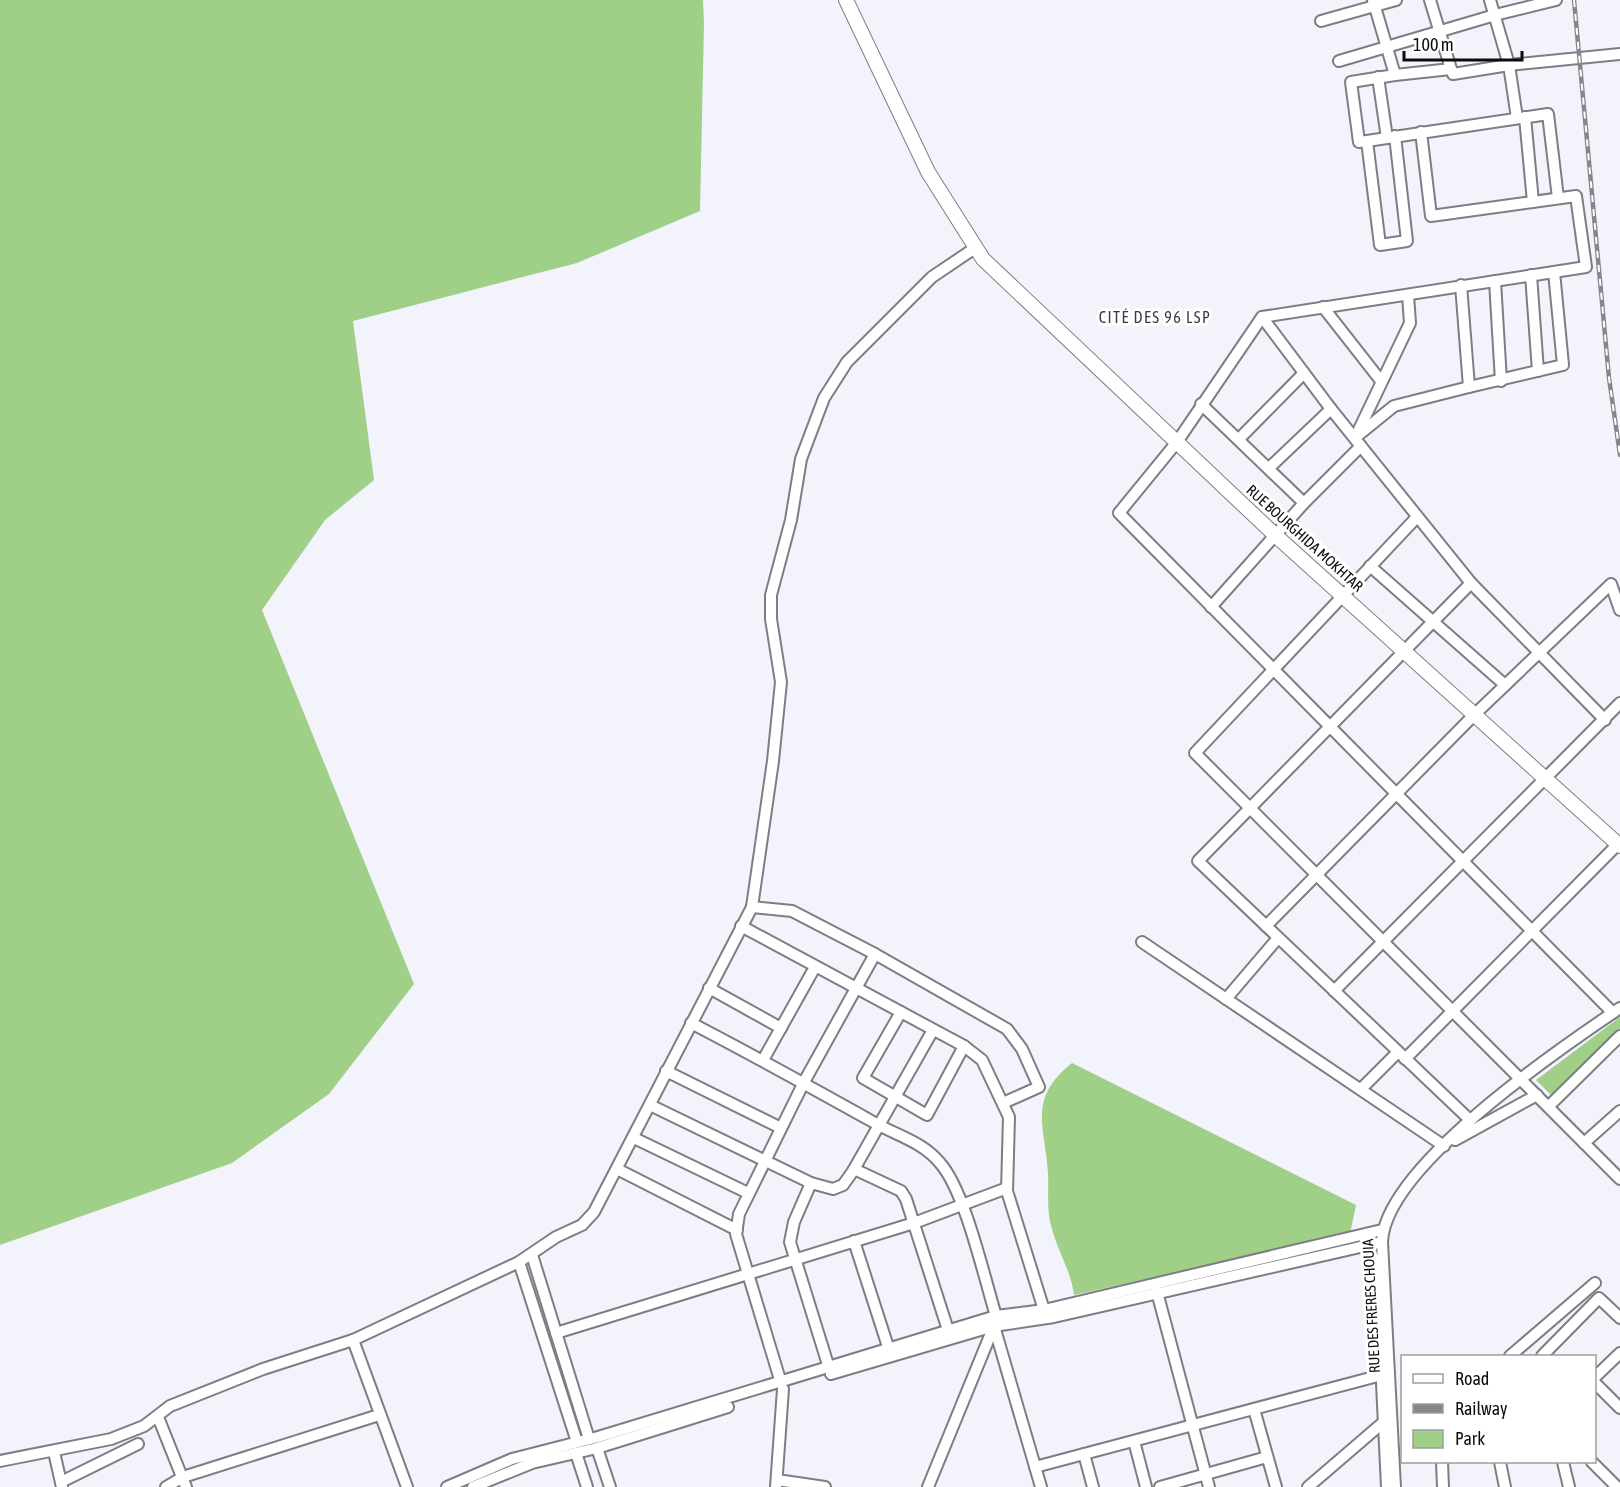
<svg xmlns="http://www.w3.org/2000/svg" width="1620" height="1487" viewBox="0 0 1620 1487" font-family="'Asap Condensed',sans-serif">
  <rect width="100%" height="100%" fill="#f3f3fc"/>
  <g fill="#a0d087">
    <polygon points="0,0 703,0 704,23 700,211 577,263 353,321 374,480 325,520 262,610 414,984 329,1094 232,1163 0,1245"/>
    <polygon points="1620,1017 1620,1028 1551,1095 1536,1080"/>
    <path d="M1072,1063l284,142 -6,29 -276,61c-3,-24 -16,-43 -22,-66 -6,-18 -3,-37 -4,-56 -3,-47 -21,-74 24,-110z"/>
  </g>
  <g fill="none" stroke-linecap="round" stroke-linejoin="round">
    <defs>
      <g id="minor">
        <polyline points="1373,0 1395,75 1451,69 1453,74 1509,65 1620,54"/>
        <polyline points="1430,0 1451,69"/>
        <polyline points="1490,0 1509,65 1517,118"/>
        <polyline points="1321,21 1396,0"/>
        <polyline points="1339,61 1495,15 1556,0"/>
        <polyline points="1378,77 1387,138"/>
        <polyline points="1525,117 1533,202"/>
        <polyline points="1421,132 1431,216 1576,196 1586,267 1262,317 1177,442 1119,513 1613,1013"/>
        <polyline points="1395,136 1407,241 1380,245 1367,141 1548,114 1558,198"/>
        <polyline points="1367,141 1359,142 1351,82 1395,75"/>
        <polyline points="1531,275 1538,371"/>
        <polyline points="1495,281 1501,381"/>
        <polyline points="1461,285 1469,387 1563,365 1554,272"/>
        <polyline points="1323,307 1381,381"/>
        <polyline points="1262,317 1331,409 1471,583 1605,720"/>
        <polyline points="1201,404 1304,503"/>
        <polyline points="1357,436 1394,406 1469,387"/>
        <polyline points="1355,438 1410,323 1408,295"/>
        <polyline points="1239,439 1304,373"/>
        <polyline points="1269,468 1331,409"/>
        <polyline points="1417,517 1195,753 1620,1179"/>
        <polyline points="1370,566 1505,685"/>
        <polyline points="1211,607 1304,503 1361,446"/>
        <polyline points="752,907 792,911 875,954 1007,1029 1022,1049 1039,1087 1003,1103"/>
        <polyline points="741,926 964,1046 982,1060 1009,1117 1007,1191 1044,1310"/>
        <polyline points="1266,926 1474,715 1611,584 1620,610"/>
        <polyline points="1142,942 1444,1146"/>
        <polyline points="709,988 781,1028"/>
        <polyline points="1334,991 1620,703"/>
        <polyline points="1226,999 1278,938"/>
        <polyline points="901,1012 863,1078 927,1115 964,1046"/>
        <path d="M691,1023c62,32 123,66 184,100 23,13 48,19 65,40 25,28 44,114 56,153"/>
        <polyline points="1405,1059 1620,842"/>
        <polyline points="763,1060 815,967"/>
        <polyline points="666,1071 781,1128"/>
        <polyline points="1361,1089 1398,1052"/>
        <polyline points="650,1105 811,1183 833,1189 843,1185 853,1171 933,1030"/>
        <polyline points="1549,1106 1620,1036"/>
        <polyline points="1470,1120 1198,861 1471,583"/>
        <polyline points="634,1138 748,1193"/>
        <polyline points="1455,1140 1537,1095"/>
        <polyline points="1584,1143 1620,1111"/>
        <polyline points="854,1169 901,1191 906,1199 948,1330"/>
        <polyline points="619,1170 737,1230"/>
        <polyline points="811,1183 794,1222 790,1242 829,1368"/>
        <polyline points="854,1241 890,1353"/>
        <polyline points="532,1255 589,1439"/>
        <polyline points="1376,1259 1387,1487"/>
        <polyline points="519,1262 577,1442"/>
        <polyline points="1157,1292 1209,1487"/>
        <polyline points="994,1326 1041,1487"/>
        <polyline points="556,1333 914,1223 1007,1188"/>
        <polyline points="353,1340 407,1487"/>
        <polyline points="1510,1356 1595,1283"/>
        <polyline points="1542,1356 1599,1298 1620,1318"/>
        <polyline points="831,1374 994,1326 1054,1317 1382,1242"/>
        <polyline points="1594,1378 1620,1353"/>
        <polyline points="1594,1382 1620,1408"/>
        <polyline points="781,1383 736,1234 739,1214 804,1082 875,954"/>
        <polyline points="1254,1409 1276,1487"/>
        <polyline points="158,1417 186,1487"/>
        <polyline points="1134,1441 1146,1487"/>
        <polyline points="597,1448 610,1487"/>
        <polyline points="54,1452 62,1487"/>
        <polyline points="576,1453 587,1487"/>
        <polyline points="1084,1454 1093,1487"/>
        <polyline points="0,1461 111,1439 144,1426 170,1406 263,1369 353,1340 519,1262 556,1237 582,1225 594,1212 752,907 773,761 781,682 771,619 771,595 791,520 801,459 824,398 847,362 932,277 975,248"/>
        <polyline points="1442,1462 1443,1487"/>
        <polyline points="1500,1462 1505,1487"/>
        <polyline points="1563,1462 1569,1487"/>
        <polyline points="1592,1462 1617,1487"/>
        <polyline points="1035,1467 1389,1373"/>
        <polyline points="777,1480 825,1487"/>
        <polyline points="61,1482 138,1444"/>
        <polyline points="166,1487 183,1477 379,1415"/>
        <polyline points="447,1487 512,1459 598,1437 996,1316 1044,1310 1382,1230"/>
        <polyline points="473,1487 532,1463 597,1448 728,1407"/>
        <polyline points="776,1487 783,1389"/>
        <polyline points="928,1487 994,1326"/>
        <polyline points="1160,1487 1267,1457"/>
        <polyline points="1308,1487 1386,1420"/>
        <path d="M1395,1487l-13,-245c3,-75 177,-193 238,-234"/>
      </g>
      <polyline id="major" points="846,0 928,172 983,259 1275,535 1620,846"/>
    </defs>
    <use href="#minor" stroke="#7d7d85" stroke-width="14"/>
    <use href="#major" stroke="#7d7d85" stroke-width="16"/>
    <use href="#minor" stroke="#fff" stroke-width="10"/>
    <use href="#major" stroke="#fff" stroke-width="14"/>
    <defs>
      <polyline id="rail" points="1574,0 1609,378 1620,455"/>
    </defs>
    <use href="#rail" stroke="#86868c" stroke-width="4.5"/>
    <use href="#rail" stroke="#fff" stroke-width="2" stroke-dasharray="7" stroke-linecap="butt"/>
  </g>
  <g text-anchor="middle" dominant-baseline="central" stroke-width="6" stroke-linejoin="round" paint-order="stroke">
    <g font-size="15" fill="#0c0c0f" stroke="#fff">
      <text transform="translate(1305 538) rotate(42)">RUE BOURGHIDA MOKHTAR</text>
      <text transform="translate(1371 1306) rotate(-93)">RUE DES FRERES CHOUIA</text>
    </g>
    <g font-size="16" letter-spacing="1.5" fill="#3a3a41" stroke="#fff">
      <text x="1155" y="317">CITÉ DES 96 LSP</text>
    </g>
  </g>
  <rect x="1401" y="1355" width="195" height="108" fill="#ffffff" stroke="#9e9e9f" stroke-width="1.5"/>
  <rect x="1413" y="1374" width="30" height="9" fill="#ffffff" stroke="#9e9e9f" stroke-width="1.5"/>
  <text x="1455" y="1385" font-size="18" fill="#0c0c0f">Road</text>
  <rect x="1413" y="1404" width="30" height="9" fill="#86868c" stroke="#9e9e9f" stroke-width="1.5"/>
  <text x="1455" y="1415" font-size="18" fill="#0c0c0f">Railway</text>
  <rect x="1413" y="1430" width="30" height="18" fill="#a0d087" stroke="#9e9e9f" stroke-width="1.5"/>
  <text x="1455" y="1445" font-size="18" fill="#0c0c0f">Park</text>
  <path d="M1404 51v9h118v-9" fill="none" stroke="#0c0c0f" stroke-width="3"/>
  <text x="1413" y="51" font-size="18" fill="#0c0c0f" stroke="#ffffff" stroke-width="4.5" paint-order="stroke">100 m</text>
</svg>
